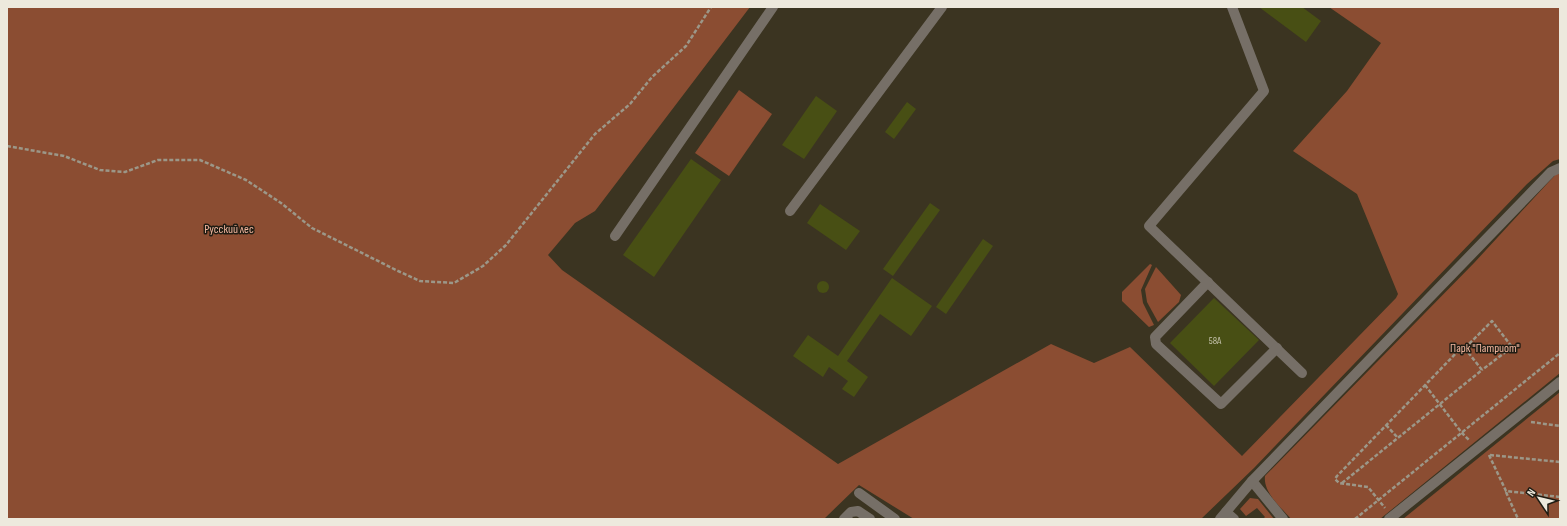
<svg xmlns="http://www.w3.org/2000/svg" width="1567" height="526" viewBox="0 0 1567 526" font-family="'Sofia Sans Condensed',sans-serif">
  <rect width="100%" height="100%" fill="#3b3421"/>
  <g fill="#8b4d32">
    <polygon points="7,7 750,7 595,211 575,223 548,255 562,270 838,464 1051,344 1094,363 1130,347 1242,456 1396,298 1398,294 1357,194 1293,151 1347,91 1381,43 1329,7 1560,7 1560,159 1553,161 1527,184 1254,468 1201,519 914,519 859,485 824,519 7,519"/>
    <polygon points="739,90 772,114 729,176 695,153"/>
    <path d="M1557,173h3v200l-180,146h-89c-10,-12 -28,-26 -26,-43l209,-213z"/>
    <polygon points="1150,264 1152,265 1141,290 1143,303 1154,325 1149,327 1122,301 1122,292"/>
    <polygon points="1156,267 1181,295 1179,302 1158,322 1147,302 1145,289"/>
    <polygon points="1560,392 1560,519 1403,519"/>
    <polygon points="1250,498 1258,499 1274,519 1263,519 1265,517 1257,508 1246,516 1240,509"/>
  </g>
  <g fill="#484f14">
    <polygon points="1259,7 1302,7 1321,21 1306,42"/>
    <polygon points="816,96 837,111 804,159 782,145"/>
    <polygon points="907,102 916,109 894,139 885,132"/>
    <polygon points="691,159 721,180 654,277 623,255"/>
    <polygon points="930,203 940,210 893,276 883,269"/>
    <polygon points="820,204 860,231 846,250 807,223"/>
    <polygon points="983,239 993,246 946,314 936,307"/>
    <polygon points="892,278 932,306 911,336 880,314 847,361 868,377 854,397 842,389 848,381 829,367 823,377 793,356 808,335 838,356"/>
    <circle cx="823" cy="287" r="6"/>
    <polygon points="1214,298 1259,340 1214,386 1170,343"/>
  </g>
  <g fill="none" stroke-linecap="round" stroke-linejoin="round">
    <g stroke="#9c9788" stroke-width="2.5" stroke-dasharray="4 2" stroke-linecap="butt">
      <polyline points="7,146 64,156 100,170 125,172 158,160 200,160 246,180 281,203 312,228 398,271 420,281 454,283 483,266 506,245 595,134 630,104 652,77 686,46 711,7"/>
      <polyline points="1465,348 1492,321 1512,347 1482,370"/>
      <polyline points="1425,385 1462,433 1470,441"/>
      <polyline points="1531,422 1560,426"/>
      <polyline points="1386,425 1398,438"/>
      <polyline points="1489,455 1506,491 1560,497"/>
      <polyline points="1490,455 1560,462"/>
      <polyline points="1342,483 1482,370 1463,346 1337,476 1335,479 1339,483 1368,487 1385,508"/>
      <polyline points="1506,492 1518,519"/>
      <polyline points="1355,519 1560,353"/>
    </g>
    <g stroke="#766f67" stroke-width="10">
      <polyline points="1232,7 1264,91 1149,226 1302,373"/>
      <polyline points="790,211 942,7"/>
      <polyline points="615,236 773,7"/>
      <polyline points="1208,282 1155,337 1156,344 1221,404 1277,348"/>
      <polyline points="1252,481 1283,519"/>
      <polyline points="859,493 895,519"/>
      <polyline points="1226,512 1234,519"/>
      <polyline points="844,519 851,512 858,511 870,519"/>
      <polyline points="1220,519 1252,481 1551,172 1560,168"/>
      <polyline points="1389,519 1560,382"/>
    </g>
  </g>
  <g text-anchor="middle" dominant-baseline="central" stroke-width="3" stroke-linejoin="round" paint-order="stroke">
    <g font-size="10" fill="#c4c2ab">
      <text x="1215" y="341">58А</text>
    </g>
    <g font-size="12" fill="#f3b79f" stroke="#1f1c13">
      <text x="229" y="229">Русский лес</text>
      <text x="1485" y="348">Парк "Патриот"</text>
    </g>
  </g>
  <rect width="1567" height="526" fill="none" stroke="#ede9dd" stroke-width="16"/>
  <g transform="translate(1539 498) rotate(305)" stroke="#1f1c13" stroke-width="3" paint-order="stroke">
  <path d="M0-3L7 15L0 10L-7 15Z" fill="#ede9dd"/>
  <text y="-6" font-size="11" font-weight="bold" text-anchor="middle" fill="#ede9dd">N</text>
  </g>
</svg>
